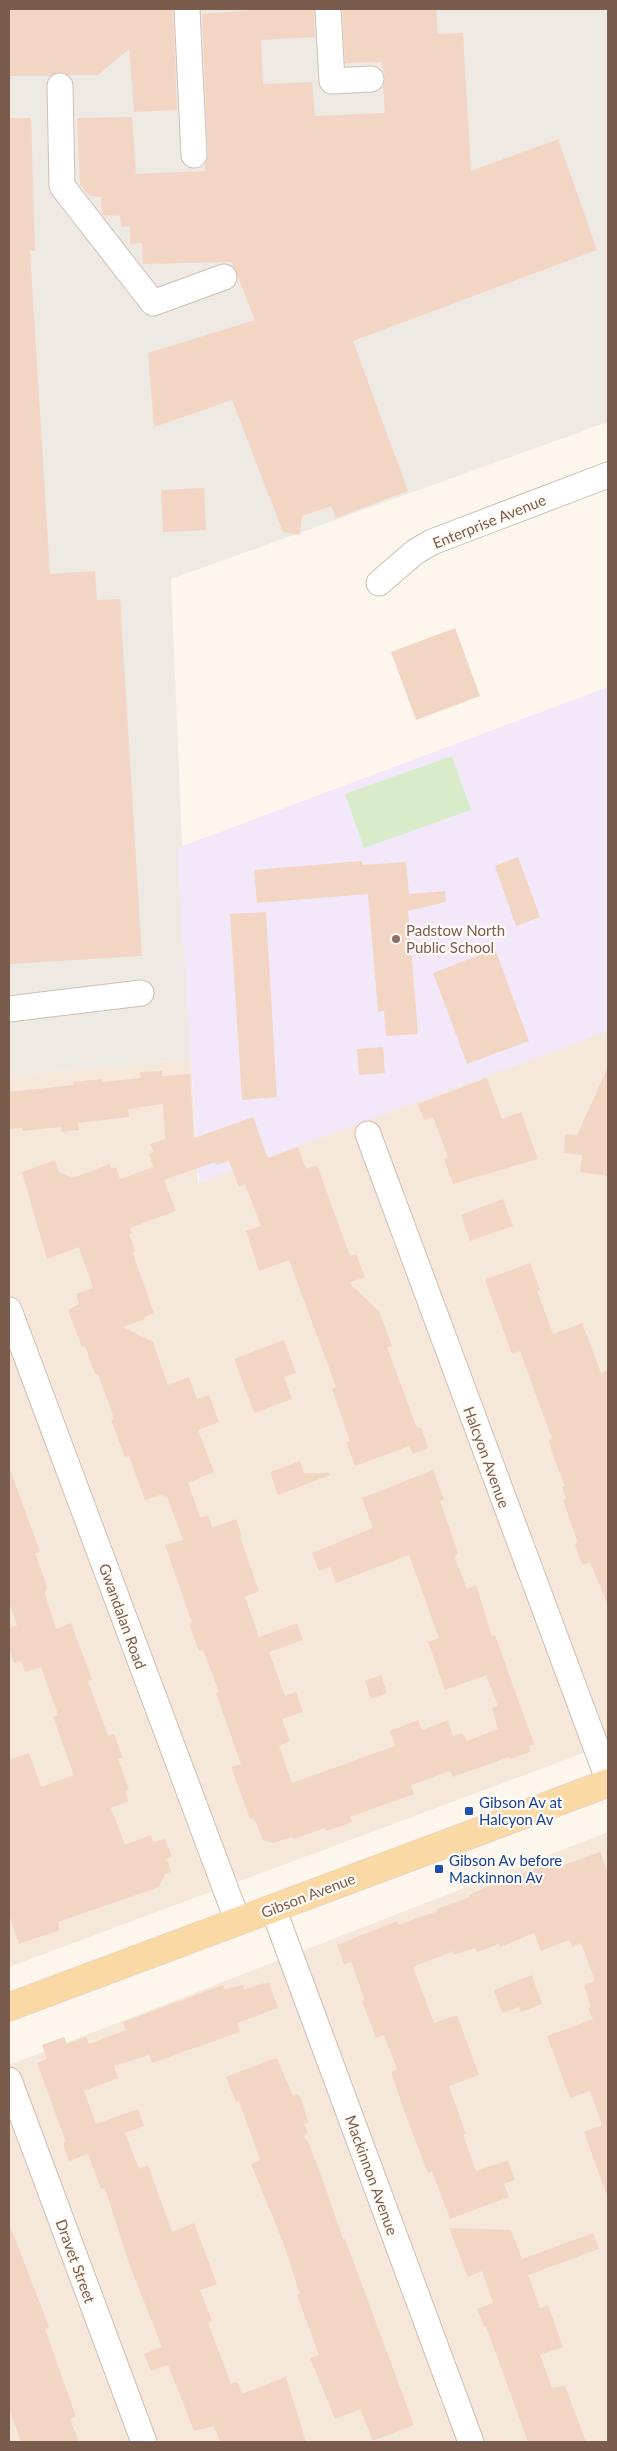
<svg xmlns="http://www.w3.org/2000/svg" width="617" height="2451" viewBox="0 0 617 2451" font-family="Lato,sans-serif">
  <rect width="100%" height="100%" fill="#fdf6ec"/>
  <g fill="#f5e8da">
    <polygon points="608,1030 608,1744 9,1967 9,1076 191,1059 198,1183"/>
    <polygon points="608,1832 608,2442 9,2442 9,2065"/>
  </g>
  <polygon fill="#efe9e4" points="9,9 608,9 608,422 171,579 191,1059 9,1076"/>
  <polygon fill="#f3e8fa" points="608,687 608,1031 199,1183 177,848"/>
  <polygon fill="#d8ecc9" points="452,756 471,810 364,848 345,794"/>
  <g fill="#f3d5c3">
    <polygon points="9,9 173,9 177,110 134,112 129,49 98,75 69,75 59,72 51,76 9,76"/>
    <polygon points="265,9 314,9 315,37 261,40 263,84 312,82 315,116 385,113 383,87 385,78 381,62 345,63 342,9 436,9 438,34 463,33 471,171 558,139 597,250 353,341 408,491 336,518 331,506 302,516 300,535 283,532 232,400 154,427 148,353 255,320 232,262 143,264 142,243 130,244 130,226 121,227 120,216 102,215 101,197 90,196 80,185 77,118 132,117 136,174 205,171 205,164 208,154 202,14"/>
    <polygon points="9,118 31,118 35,251 30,251 50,574 95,571 97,600 120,599 142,956 9,964"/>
    <polygon points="204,488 206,530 163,532 161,490"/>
    <polygon points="455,628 480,696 416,720 391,652"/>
    <polygon points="518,857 540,917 516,926 495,866"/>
    <polygon points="362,861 362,865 406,862 409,894 445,891 446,902 408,911 418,1034 386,1036 384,1011 378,1012 368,894 257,903 254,870"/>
    <polygon points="266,912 277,1097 242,1100 230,914"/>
    <polygon points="495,949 529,1041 467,1064 433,973"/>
    <polygon points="383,1047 385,1073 359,1075 357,1049"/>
    <polygon points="608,1067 608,1176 580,1172 582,1155 564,1153 565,1134 577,1135"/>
    <polygon points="162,1071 162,1076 190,1074 194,1138 253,1117 268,1158 298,1147 306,1169 317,1165 350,1256 356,1254 365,1277 349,1283 379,1311 392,1346 387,1347 390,1355 413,1418 418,1429 421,1427 428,1448 413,1454 409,1446 355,1466 346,1442 350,1441 332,1389 336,1387 289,1260 259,1271 246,1231 261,1226 245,1184 239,1187 229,1161 216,1165 215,1162 164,1180 176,1211 130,1228 132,1233 129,1234 135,1251 133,1252 136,1263 154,1313 144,1317 145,1319 123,1327 153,1342 168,1385 189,1377 197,1399 209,1395 219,1422 198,1430 214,1472 188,1483 200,1517 209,1516 212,1528 236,1519 242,1536 240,1537 259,1591 245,1597 259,1637 297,1623 303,1640 269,1652 285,1696 296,1692 303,1712 282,1719 290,1741 279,1746 292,1783 395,1746 390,1731 418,1720 422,1730 448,1720 453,1736 462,1733 467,1741 498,1729 492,1708 498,1706 486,1675 445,1690 428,1642 439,1638 409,1555 336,1583 330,1567 319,1571 312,1553 373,1528 362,1498 433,1470 444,1500 440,1501 458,1553 455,1558 467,1589 476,1585 492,1636 495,1635 534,1744 529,1746 530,1752 511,1759 509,1757 453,1777 450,1771 411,1785 414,1794 350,1817 352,1822 339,1827 326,1831 325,1828 293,1839 292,1837 273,1843 263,1840 254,1818 250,1819 231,1767 241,1764 216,1693 219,1692 203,1650 199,1651 189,1624 192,1623 165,1545 183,1540 167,1496 164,1497 163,1494 145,1500 129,1456 125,1457 111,1420 114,1419 110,1407 98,1375 95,1374 85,1346 82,1347 68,1310 79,1304 76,1294 93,1288 79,1247 47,1259 22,1172 55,1160 59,1172 72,1178 110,1164 111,1169 116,1167 120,1179 153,1167 149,1153 154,1152 150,1144 165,1139 163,1104 128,1109 129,1117 78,1123 79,1130 62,1132 61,1127 22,1131 22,1128 9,1129 9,1092 74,1085 73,1082 102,1079 102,1082 141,1078 140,1072"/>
    <polygon points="487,1078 502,1119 521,1112 538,1159 453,1184 444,1159 448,1157 433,1117 424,1120 418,1104"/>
    <polygon points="503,1199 513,1226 470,1241 461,1215"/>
    <polygon points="530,1263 540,1290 537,1291 553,1334 582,1323 601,1373 608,1370 608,1605 590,1562 582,1565 575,1544 578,1543 563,1500 566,1498 562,1487 565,1486 553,1456 549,1440 552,1439 520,1351 512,1354 485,1280"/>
    <polygon points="284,1340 296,1373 284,1377 292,1399 254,1413 234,1359"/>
    <polygon points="300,1461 304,1473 329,1473 330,1475 278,1495 270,1472"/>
    <polygon points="9,1472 11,1472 40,1552 35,1553 47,1587 45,1594 56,1629 71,1623 92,1680 88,1681 108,1736 114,1734 123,1758 118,1759 129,1790 125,1791 129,1801 111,1808 125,1845 151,1835 153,1842 165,1839 172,1857 167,1859 171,1872 165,1874 159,1887 58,1922 60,1930 19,1944 9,1914 9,1760 29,1753 41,1787 74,1775 53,1717 58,1715 41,1667 25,1672 21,1661 14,1663 9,1649 9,1628 17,1625 9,1602"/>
    <polygon points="381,1675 387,1693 371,1699 365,1681"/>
    <polygon points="600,1852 608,1874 608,2193 606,2193 584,2132 602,2125 590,2091 570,2098 547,2036 593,2019 588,2008 591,2007 584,1985 595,1981 581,1943 572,1947 569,1940 541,1951 534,1933 500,1947 499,1944 477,1952 475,1948 454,1955 453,1951 413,1967 434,2023 457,2015 479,2075 449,2086 466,2134 463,2135 476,2171 508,2160 515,2180 504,2184 509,2197 450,2219 432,2171 428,2173 406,2116 391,2071 397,2069 384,2035 376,2038 362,2001 365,2000 351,1962 344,1964 337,1945 397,1921 398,1925 438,1911 437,1909 470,1897 469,1895 484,1888 557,1861 559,1867"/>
    <polygon points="532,1975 542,2004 521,2012 519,2007 502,2013 494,1990"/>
    <polygon points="264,1983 265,1984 269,1983 278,2008 237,2023 240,2032 152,2063 149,2055 114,2066 118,2078 84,2091 96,2124 138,2109 144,2126 125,2133 139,2169 148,2165 172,2232 194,2223 217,2284 200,2290 212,2321 208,2323 231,2384 237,2382 242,2394 286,2377 306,2442 220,2442 214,2426 194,2431 168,2365 151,2371 144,2354 162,2347 131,2269 105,2188 101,2189 88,2154 69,2161 63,2143 66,2142 37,2063 47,2059 42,2045 64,2037 67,2044 86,2037 89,2044 126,2030 123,2022 223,1985 225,1989 243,1985 244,1990"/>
    <polygon points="272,2059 277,2059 293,2096 298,2094 301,2098 308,2122 304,2124 308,2133 303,2135 309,2144 327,2192 343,2239 345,2239 414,2425 373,2441 360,2409 335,2419 310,2358 319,2355 297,2295 300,2294 283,2242 251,2164 260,2160 239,2101 236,2102 226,2077"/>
    <polygon points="9,2228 11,2228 49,2327 45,2329 76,2417 70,2419 79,2442 21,2442 9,2408"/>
    <polygon points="449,2228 511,2230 522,2259 593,2233 599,2249 528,2275 540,2308 548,2305 563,2347 540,2355 552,2388 565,2386 586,2442 528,2442 486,2326 484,2326 477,2309 493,2303 482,2271 468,2277"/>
  </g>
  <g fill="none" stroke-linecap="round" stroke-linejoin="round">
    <defs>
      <g id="minor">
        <polyline points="187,9 194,155"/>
        <polyline points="328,9 332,81 371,79"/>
        <polyline points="60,86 62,186 153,303 224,277"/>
        <polyline points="379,583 415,552 432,542 608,475"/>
        <polyline points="9,1009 141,993"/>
        <polyline points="368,1134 608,1779"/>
        <polyline points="9,1310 238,1922"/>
        <polyline points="273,1908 471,2442"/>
        <polyline points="9,2080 144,2442"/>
      </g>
      <polyline id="major" points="9,2007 608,1783"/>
    </defs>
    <use href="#minor" stroke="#d1beb0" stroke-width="27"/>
    <use href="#major" stroke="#dad1cd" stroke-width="29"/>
    <use href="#minor" stroke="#fff" stroke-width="25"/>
    <use href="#major" stroke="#fbd9a5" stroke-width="28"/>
  </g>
  <circle fill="#8d6e63" stroke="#fffaf3" stroke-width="2" cx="396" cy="939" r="5"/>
  <g fill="#1a4fb4" stroke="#fffaf3" stroke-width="2">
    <rect x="464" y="1806" width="10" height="10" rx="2.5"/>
    <rect x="434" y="1864" width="10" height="10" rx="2.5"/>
  </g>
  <g text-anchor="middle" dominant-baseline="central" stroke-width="4.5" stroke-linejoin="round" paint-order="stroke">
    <g font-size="15" fill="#7a5c4d" stroke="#fffaf3">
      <text transform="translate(489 521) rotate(-22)">Enterprise Avenue</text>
      <text transform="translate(487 1457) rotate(70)">Halcyon Avenue</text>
      <text transform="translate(123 1616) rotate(70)">Gwandalan Road</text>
      <text transform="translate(308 1895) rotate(-21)">Gibson Avenue</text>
      <text transform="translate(372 2175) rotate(70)">Mackinnon Avenue</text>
      <text transform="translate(76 2261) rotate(70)">Dravet Street</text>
    </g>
    <g font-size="15" fill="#785e54" stroke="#fffaf3" text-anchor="start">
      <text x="406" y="930">Padstow North<tspan x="406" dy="17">Public School</tspan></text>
    </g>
    <g font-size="15" fill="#164399" stroke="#fffaf3" text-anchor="start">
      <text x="479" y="1802">Gibson Av at<tspan x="479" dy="17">Halcyon Av</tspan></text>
      <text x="449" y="1860">Gibson Av before<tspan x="449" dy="17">Mackinnon Av</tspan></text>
    </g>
  </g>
  <rect width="617" height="2451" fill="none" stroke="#7a5c4d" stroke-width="20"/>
</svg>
